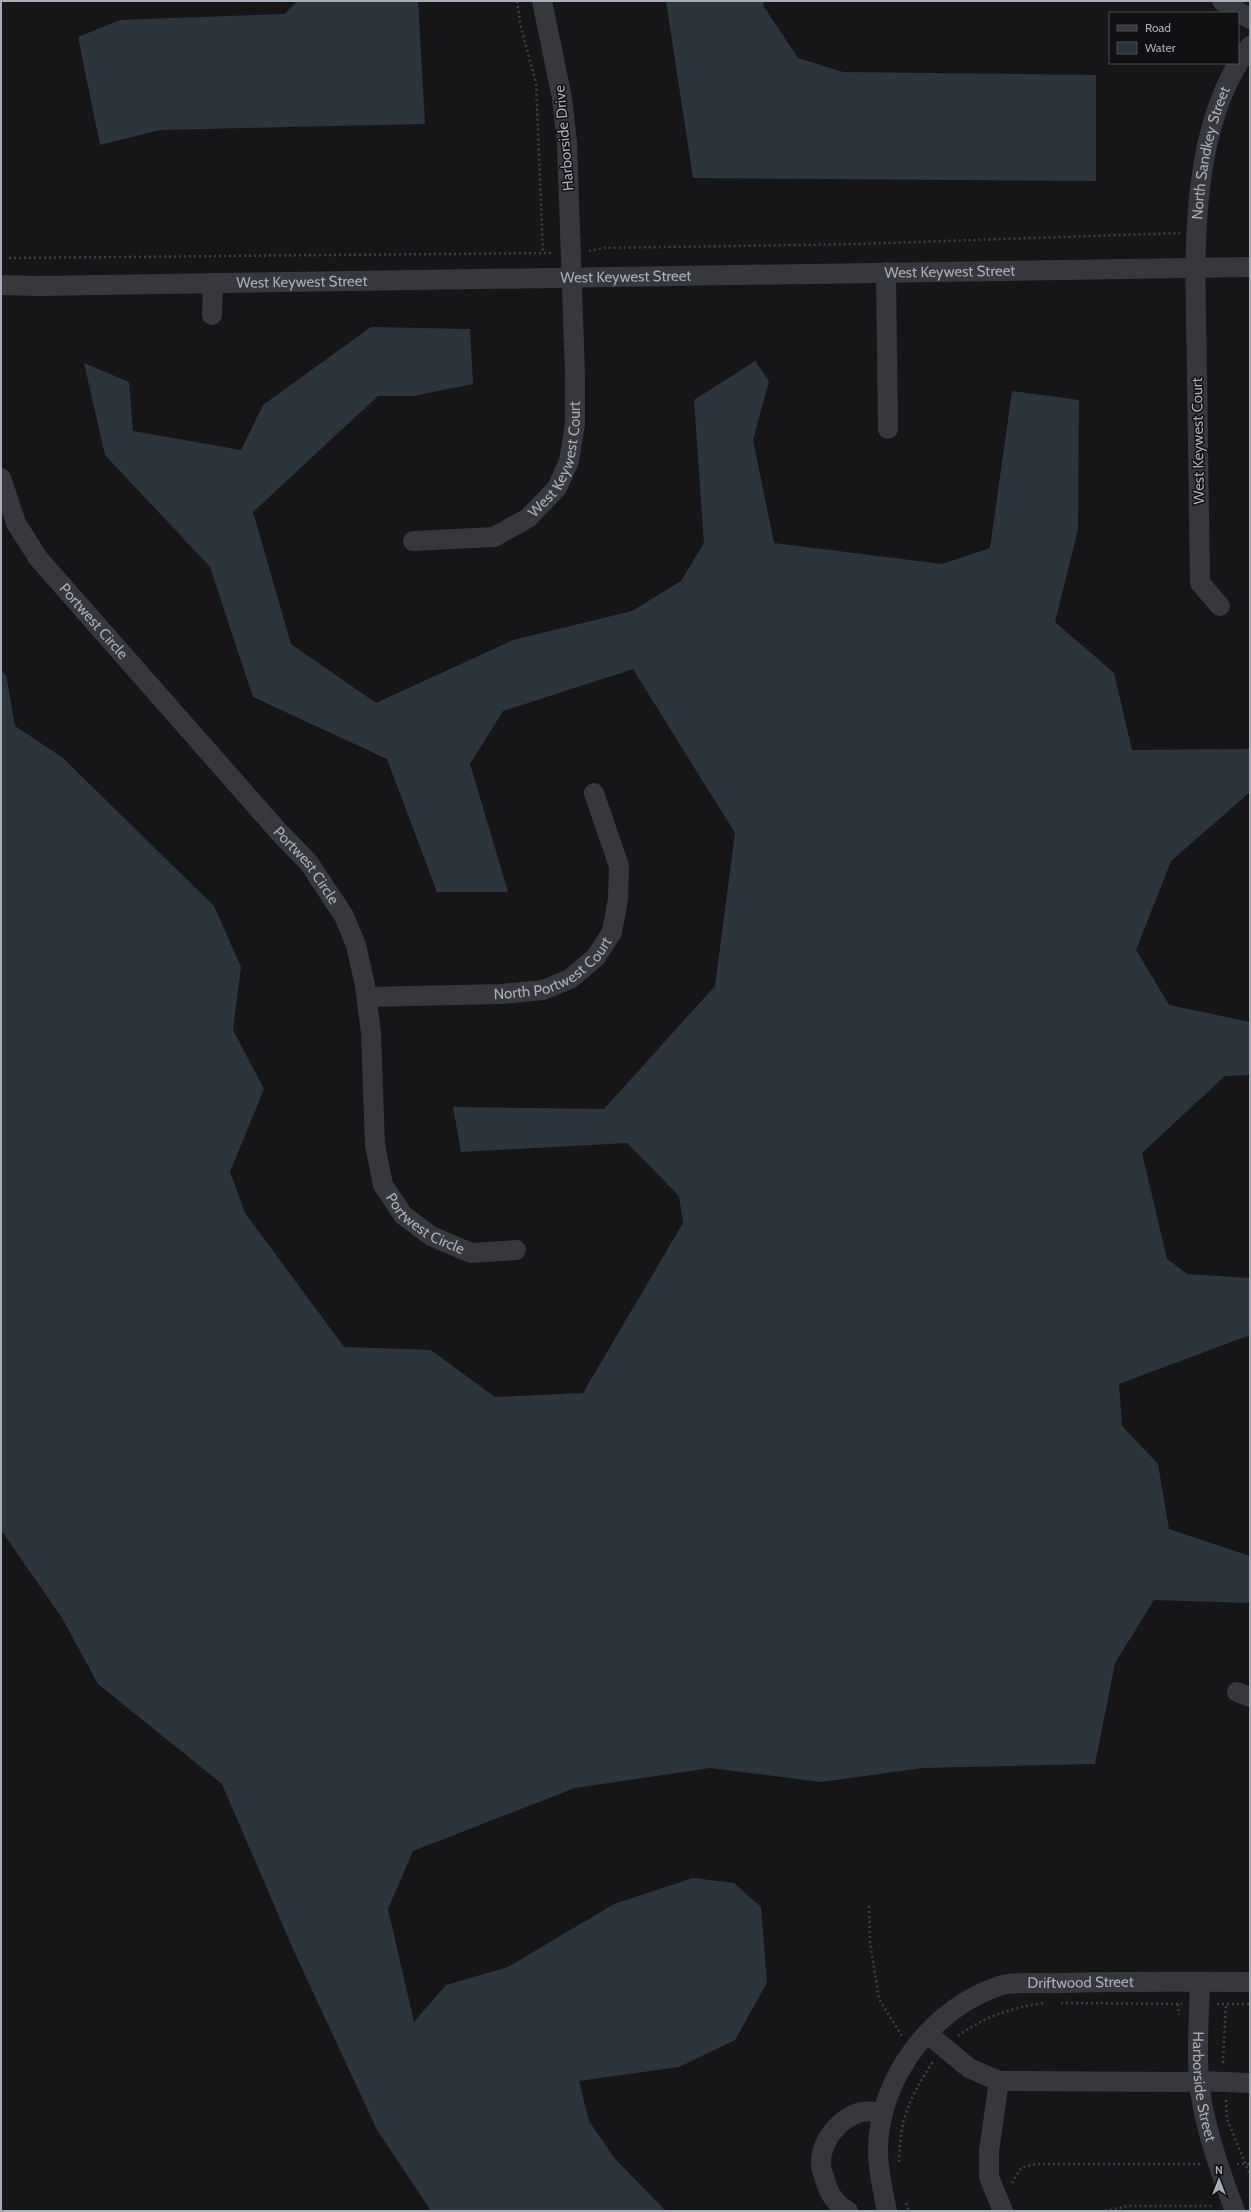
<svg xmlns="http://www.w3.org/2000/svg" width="1251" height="2212" viewBox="0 0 1251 2212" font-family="Cabin,sans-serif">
  <rect width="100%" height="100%" fill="#161618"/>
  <g fill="#2c353c">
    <polygon points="297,1 418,1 425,124 160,130 100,145 78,37 120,20 285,14"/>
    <polygon points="666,1 763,1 764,7 798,58 843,72 1096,75 1096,181 693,178"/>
    <polygon points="371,327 470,329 473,384 413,396 378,396 253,512 291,644 376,703 513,640 632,611 681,581 704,543 694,400 755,361 769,381 753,440 774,543 942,564 990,548 1012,391 1079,400 1078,529 1055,622 1114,673 1132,750 1247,749 1250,747 1250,792 1171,861 1136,950 1169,1005 1250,1022 1250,1075 1225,1076 1142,1153 1167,1259 1187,1274 1250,1278 1250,1335 1119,1384 1122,1426 1158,1464 1169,1529 1250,1556 1250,1603 1154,1600 1115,1663 1095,1764 923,1768 821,1782 710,1768 575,1788 413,1851 388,1909 414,2022 446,1985 508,1967 614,1904 693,1878 734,1883 761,1907 767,1983 735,2040 679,2067 579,2081 589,2121 615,2159 666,2211 431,2211 377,2130 293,1949 222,1784 98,1684 62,1618 1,1530 1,671 6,675 15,726 63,758 214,906 241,967 233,1030 264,1089 230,1172 245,1213 344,1347 431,1350 495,1397 583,1393 683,1223 679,1196 627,1143 461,1152 453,1107 604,1109 715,986 735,833 633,669 503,711 470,764 508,892 437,892 387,759 253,697 210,567 105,455 84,363 129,382 133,431 241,450 263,405"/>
  </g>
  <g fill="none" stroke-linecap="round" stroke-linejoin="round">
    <g stroke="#3d3f44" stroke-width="2.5" stroke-dasharray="2 3" stroke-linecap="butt">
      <polyline points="517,1 521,28 536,83 543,253"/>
      <polyline points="589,251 604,248 856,244 1180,233"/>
      <polyline points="9,258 552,253"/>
      <polyline points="869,1906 870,1942 879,1999 902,2036"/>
      <polyline points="1061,2003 1182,2004"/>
      <polyline points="1178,2004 1179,2015"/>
      <polyline points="1217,2004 1250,2004"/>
      <path d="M958,2036c27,-20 53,-28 86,-33"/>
      <polyline points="1223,2063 1226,2004"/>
      <polyline points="1226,2100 1227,2119 1250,2175"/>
      <path d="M899,2162c1,-46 11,-64 34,-101"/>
      <polyline points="1237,2164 1250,2164"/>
      <polyline points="1012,2183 1021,2168 1036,2164 1200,2164"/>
      <polyline points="906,2203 909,2211"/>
      <polyline points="1105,2211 1127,2206 1214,2206"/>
    </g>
    <g stroke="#37383d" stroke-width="20">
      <polyline points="1222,1 1250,19"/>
      <polyline points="886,272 888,429"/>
      <path id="s1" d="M1,285l37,1 1212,-19"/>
      <polyline points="212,315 213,283"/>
      <path id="s2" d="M1,478l15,45 22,35 241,274 30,31 35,53 12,29 9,40 6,48 4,112 8,40 20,30 28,21 40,17 45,-3"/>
      <path id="s3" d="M413,541l81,-4 34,-19 29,-30 12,-27 6,-37v-49l-8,-233 -5,-44 -20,-97"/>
      <path id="s4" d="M1220,606l-20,-23c-1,-69 -2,-139 -3,-209 -1,-102 -13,-242 53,-328"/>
      <path id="s5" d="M367,997l134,-3 42,-4 27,-11 26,-22 16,-25 6,-33 1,-33 -25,-73"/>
      <polyline points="1237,1692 1250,1697"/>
      <path id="s6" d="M1200,1982c-1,40 -5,82 2,121 7,37 20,74 33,108"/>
      <polyline points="928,2034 969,2068 999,2081"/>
      <path d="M848,2211c-13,-7 -19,-17 -23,-31 -1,-5 -4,-10 -4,-15 -1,-23 17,-45 37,-52 7,-3 17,-1 25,0"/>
      <path id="s7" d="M887,2211c-4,-20 -9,-39 -9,-60 0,-72 54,-144 124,-166 14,-4 45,-1 60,-2 63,-2 125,-1 188,-1"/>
      <polyline points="1003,2211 989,2177 989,2151 999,2081 1181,2082 1200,2081 1250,2083"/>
    </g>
  </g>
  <g text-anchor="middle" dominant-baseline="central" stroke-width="3" stroke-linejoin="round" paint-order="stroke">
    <g font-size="15" fill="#a8adb8" stroke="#111113">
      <text transform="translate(564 138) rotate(-95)">Harborside Drive</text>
      <text stroke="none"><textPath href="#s4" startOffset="462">North Sandkey Street</textPath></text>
      <text stroke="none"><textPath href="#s1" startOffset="949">West Keywest Street</textPath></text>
      <text stroke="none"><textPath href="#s1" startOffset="625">West Keywest Street</textPath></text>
      <text stroke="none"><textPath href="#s1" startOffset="301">West Keywest Street</textPath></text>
      <text transform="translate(1198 441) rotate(-91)">West Keywest Court</text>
      <text stroke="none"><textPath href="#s3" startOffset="188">West Keywest Court</textPath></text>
      <text stroke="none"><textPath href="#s2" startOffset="173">Portwest Circle</textPath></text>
      <text stroke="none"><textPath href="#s2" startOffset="497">Portwest Circle</textPath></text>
      <text stroke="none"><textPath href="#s5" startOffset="194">North Portwest Court</textPath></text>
      <text stroke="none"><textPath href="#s2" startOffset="893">Portwest Circle</textPath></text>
      <text stroke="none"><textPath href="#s7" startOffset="360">Driftwood Street</textPath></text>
      <text stroke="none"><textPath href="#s6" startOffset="105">Harborside Street</textPath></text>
    </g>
  </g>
  <rect width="1251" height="2212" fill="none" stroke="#a8adb8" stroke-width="4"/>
  <rect x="1109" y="12" width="130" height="52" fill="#111113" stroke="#4d4f55"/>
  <rect x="1117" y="25" width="20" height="6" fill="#37383d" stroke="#4d4f55"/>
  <text x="1145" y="32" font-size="12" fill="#a8adb8">Road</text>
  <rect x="1117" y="42" width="20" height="12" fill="#2c353c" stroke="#4d4f55"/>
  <text x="1145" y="52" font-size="12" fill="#a8adb8">Water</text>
  <g transform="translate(1219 2180)" stroke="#111113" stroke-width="3" paint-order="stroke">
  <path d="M0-3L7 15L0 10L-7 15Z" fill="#a8adb8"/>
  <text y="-6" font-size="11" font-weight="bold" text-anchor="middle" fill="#a8adb8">N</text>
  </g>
</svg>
